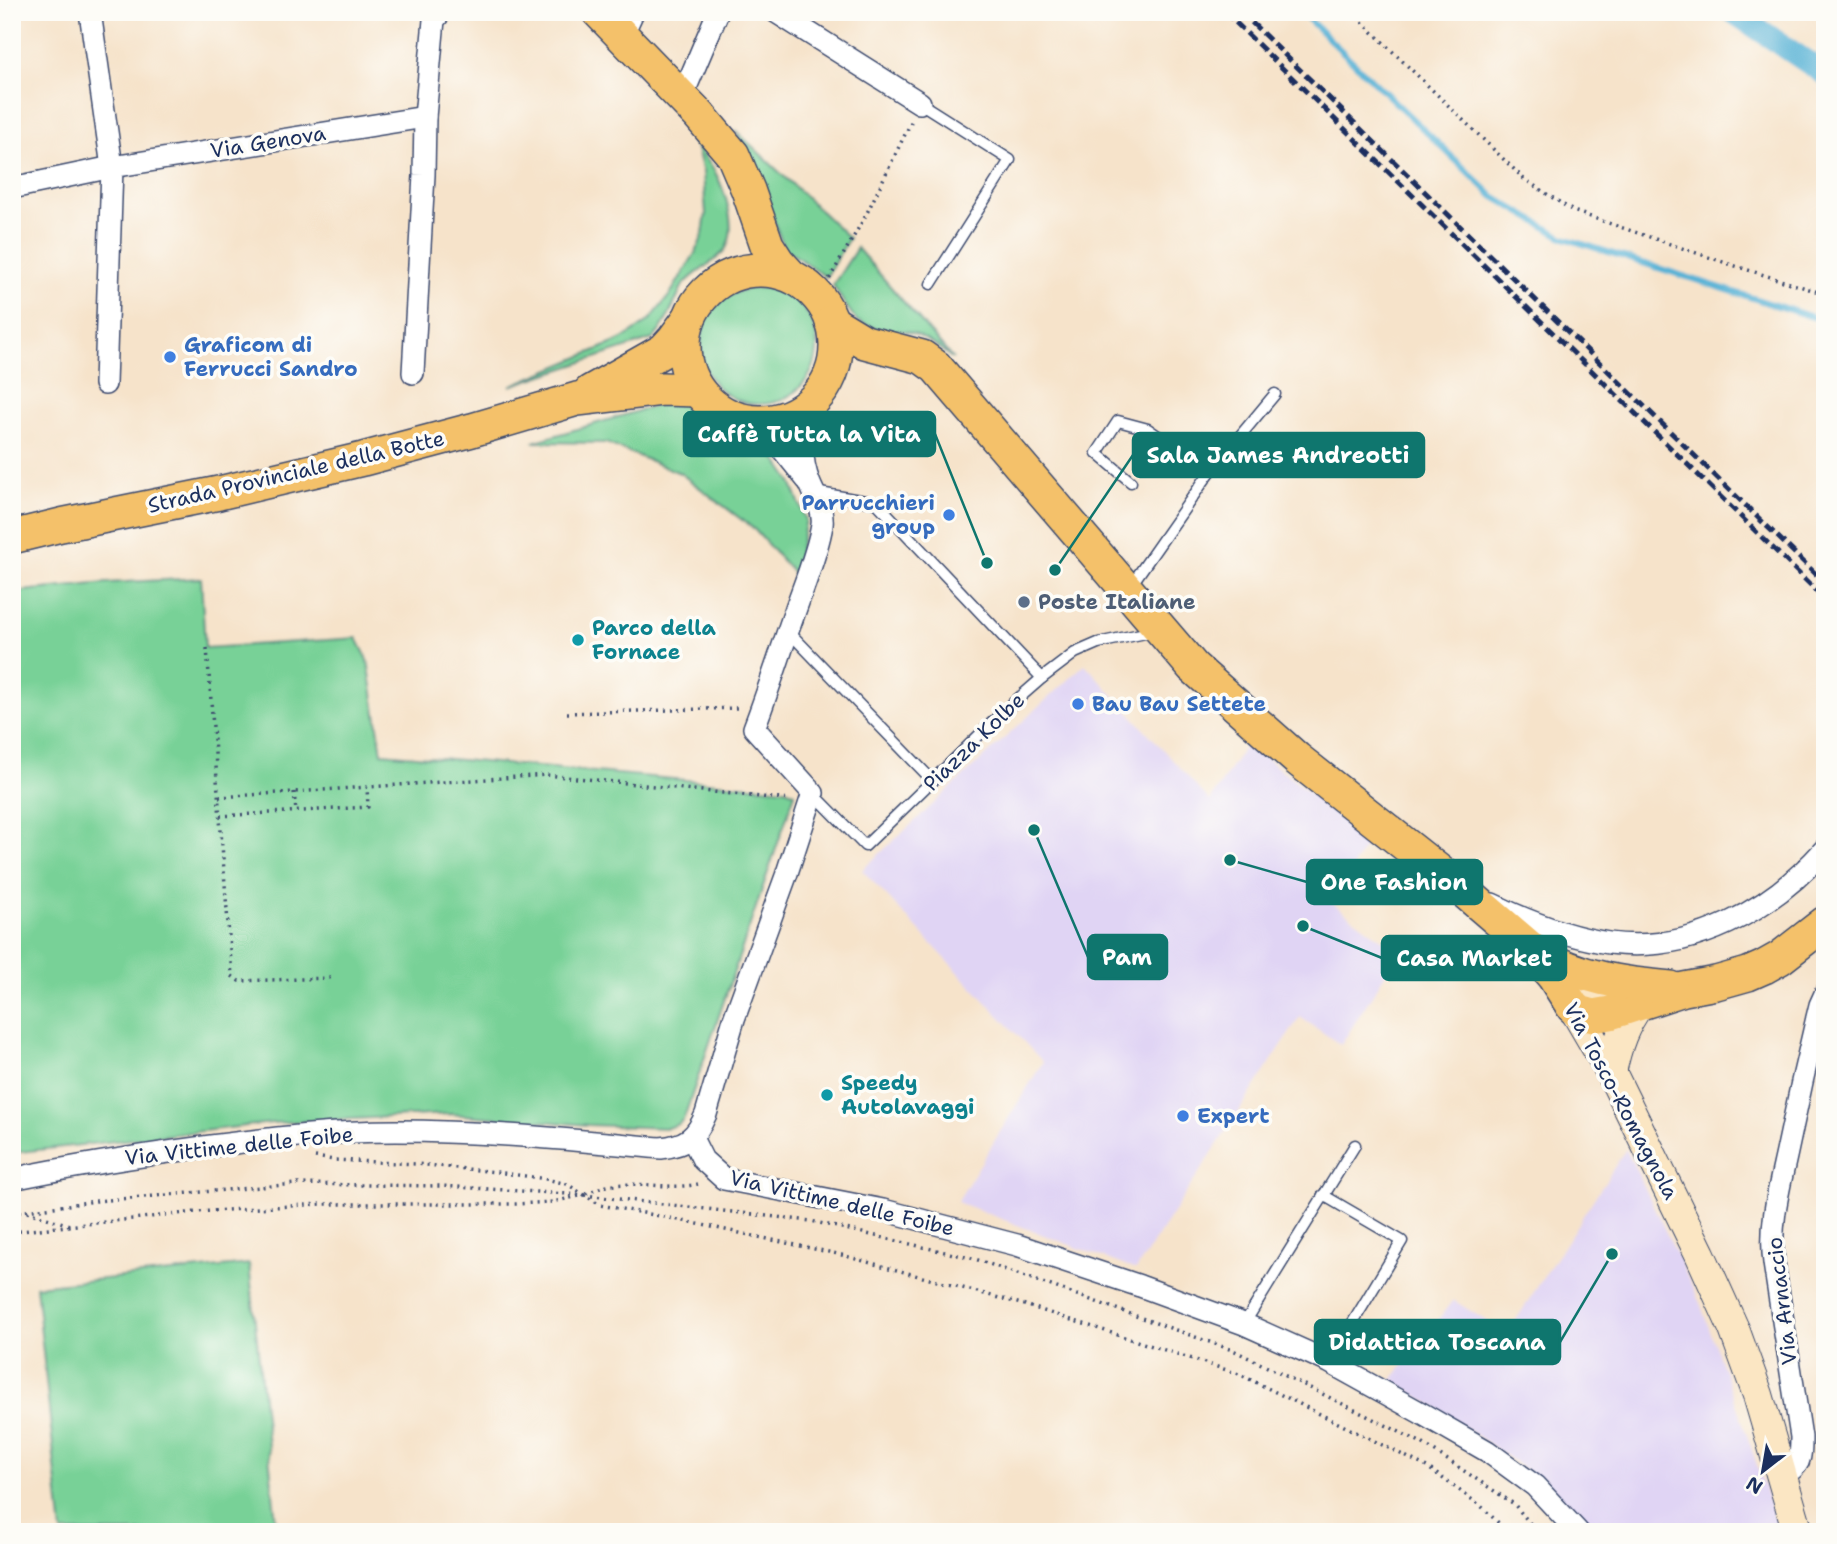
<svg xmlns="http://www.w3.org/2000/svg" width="1837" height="1544" viewBox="0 0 1837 1544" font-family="'Shantell Sans',sans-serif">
  <rect width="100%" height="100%" fill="#fdfcf7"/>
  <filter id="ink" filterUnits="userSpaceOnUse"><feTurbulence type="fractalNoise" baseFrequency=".0143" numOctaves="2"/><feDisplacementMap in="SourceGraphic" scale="14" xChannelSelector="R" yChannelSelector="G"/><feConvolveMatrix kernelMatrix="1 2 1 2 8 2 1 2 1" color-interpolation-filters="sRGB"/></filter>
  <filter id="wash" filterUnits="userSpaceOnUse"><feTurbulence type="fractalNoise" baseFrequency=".00686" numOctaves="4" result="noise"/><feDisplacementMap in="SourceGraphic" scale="28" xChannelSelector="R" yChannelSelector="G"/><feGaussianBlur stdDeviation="1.57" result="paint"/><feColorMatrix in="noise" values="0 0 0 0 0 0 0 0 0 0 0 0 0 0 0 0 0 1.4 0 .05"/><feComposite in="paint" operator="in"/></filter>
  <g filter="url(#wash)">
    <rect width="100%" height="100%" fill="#f6e3ca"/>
    <g fill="#e0d4f4">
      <polygon points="1085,664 1210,801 1247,743 1369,840 1331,902 1399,952 1341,1045 1300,1017 1136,1270 957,1202 1043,1062 862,870"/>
      <polygon points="1626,1149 1700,1303 1748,1438 1779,1532 1586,1532 1552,1488 1440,1410 1392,1380 1453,1300 1507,1334"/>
    </g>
    <g fill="#78d197" stroke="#4a807a" stroke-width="2">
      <polygon points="735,130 849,238 826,277 784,248 756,172"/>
      <path d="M689,134c8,12 18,24 25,36 11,20 26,63 9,82 -12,14 -30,20 -41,35 -3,5 -4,10 -7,15 -6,13 -12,26 -22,37l-143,47 113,-47 27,-19 19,-24 28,-46 6,-16 3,-20 -3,-42 -6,-23z"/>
      <polygon points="857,248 953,359 935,345 917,335 905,331 882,331 857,321 844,303 833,285"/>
      <circle cx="759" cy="346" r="58"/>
      <polygon points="669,402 682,402 712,421 766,444 790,480 806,520 794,574 754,529 680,473 606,443 533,442"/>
      <polygon points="201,578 205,648 357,638 368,660 382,753 786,789 795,793 684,1118 679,1124 667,1128 588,1125 450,1114 272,1123 12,1153 12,592 106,583"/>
      <polygon points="249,1264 277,1532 62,1532 36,1286"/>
    </g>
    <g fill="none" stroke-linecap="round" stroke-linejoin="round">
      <polyline stroke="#59b2d6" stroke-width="6" points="1301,12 1494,197 1564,238 1825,321"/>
      <polyline stroke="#59b2d6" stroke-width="23" points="1733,12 1825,74"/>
    </g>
  </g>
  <g filter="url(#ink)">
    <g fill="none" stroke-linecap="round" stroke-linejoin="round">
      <defs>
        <g id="lane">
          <polyline points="920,103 1010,160 931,284"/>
          <polyline points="1210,472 1275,394"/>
          <polyline points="814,492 877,503 1042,678"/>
          <polyline points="1129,588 1210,472 1148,429 1118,421 1097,453 1131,482"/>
          <polyline points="788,631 933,781"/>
          <polyline points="813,793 865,846 1004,711 1042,678 1075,653 1098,643 1155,631"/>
          <polyline points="1323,1195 1402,1241 1329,1362"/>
          <polyline points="1244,1324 1355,1145"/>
        </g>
        <g id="street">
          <polyline points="90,12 112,167 105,384"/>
          <polyline points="776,12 920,103"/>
          <polyline points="622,36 633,12"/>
          <polyline points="682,97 718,12"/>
          <polyline points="12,188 112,167 425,117"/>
          <polyline points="413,373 424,175 425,117 434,20 441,12"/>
          <polyline points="754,424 782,449 807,480"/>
          <path d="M1492,904c37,18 76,33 117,39 84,11 162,-33 216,-94"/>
          <polyline points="692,1138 703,1160 724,1179 883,1210 1017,1245 1140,1286 1244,1324 1329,1362 1421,1413 1487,1451 1535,1486 1578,1532"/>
          <path d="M12,1179c66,-14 133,-24 199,-33 62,-8 123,-15 185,-15 89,0 177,9 265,17 25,-3 35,-10 45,-34l28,-95 52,-143 27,-83 -59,-65c15,-39 27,-78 41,-117 9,-26 23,-60 27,-86 2,-14 -7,-29 -12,-41 -11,-27 -9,-56 1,-83"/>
          <path d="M1780,1476c21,-9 21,-17 21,-39l-27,-174c-5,-38 5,-74 13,-111 10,-49 21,-98 33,-147l5,-11"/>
        </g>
        <g id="secondary">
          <polyline points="1637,986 1603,993 1573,1007 1611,1072 1700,1254 1734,1329 1758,1395 1798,1532"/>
          <path d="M1611,1072c6,-27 12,-46 29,-69"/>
        </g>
        <g id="primary">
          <polyline points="599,12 699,115 733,155 748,190 767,245 778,262 790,275"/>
          <circle cx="760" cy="346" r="76"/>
          <polyline points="832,322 865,342 922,357 936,367 1193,667 1297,759 1464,891 1528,946 1554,977 1573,1007 1579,1012 1593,1016 1610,1013 1684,989 1716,983 1748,974 1764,967 1780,958 1825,923"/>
          <polyline points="590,392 664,350 674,339 688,320"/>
          <polyline points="12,537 61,525 219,493 363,459 472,430 577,399 662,389 697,390"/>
          <path d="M1538,953c41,25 86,31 133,35"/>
        </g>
      </defs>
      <use href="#lane" stroke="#3c4a6e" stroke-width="13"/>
      <use href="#street" stroke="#3c4a6e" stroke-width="24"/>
      <use href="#secondary" stroke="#3c4a6e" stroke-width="32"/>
      <use href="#primary" stroke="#3c4a6e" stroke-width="36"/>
      <g stroke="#3c4a6e" stroke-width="3.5" stroke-dasharray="2 5" stroke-linecap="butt">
        <polyline points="1352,12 1524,179 1573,211 1729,264 1825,294"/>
        <polyline points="819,297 866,215 912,120"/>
        <polyline points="207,648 232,976 239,981 331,978"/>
        <polyline points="567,713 739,708"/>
        <polyline points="294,792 296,811"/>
        <polyline points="219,797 547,775 791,800"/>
        <polyline points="220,816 368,807 367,787"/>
        <polyline points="315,1157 334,1160 417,1164 497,1172 546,1179 567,1184 600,1205 665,1217 838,1254 1025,1305 1239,1374 1427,1467 1481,1506 1508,1532"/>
        <path d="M586,1194c34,-20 76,-2 112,-10"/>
        <polyline points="27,1212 73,1226"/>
        <polyline points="12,1213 96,1201 296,1184 441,1186 584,1195 811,1221 975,1259 1235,1351 1422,1443 1514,1504 1537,1532"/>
        <polyline points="12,1232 196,1212 321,1204 516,1204 553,1202 579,1196"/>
      </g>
      <use href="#lane" stroke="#fff" stroke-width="10"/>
      <use href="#street" stroke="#fff" stroke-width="21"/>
      <use href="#secondary" stroke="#fbe6c3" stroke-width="30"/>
      <use href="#primary" stroke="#f4c16a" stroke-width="33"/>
      <g stroke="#1b2f5e" stroke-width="5" stroke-dasharray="10 5" stroke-linecap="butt">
        <polyline points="1225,12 1825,599"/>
        <polyline points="1241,12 1825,583"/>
      </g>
    </g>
  </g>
  <g fill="#3f7fe0" stroke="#fdfcf7" stroke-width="2.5">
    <circle cx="170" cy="357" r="7"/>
    <circle cx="949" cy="515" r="7"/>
    <circle cx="1078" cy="704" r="7"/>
    <circle cx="1183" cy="1116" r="7"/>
  </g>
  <circle fill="#5c6f8a" stroke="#fdfcf7" stroke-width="2.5" cx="1024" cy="602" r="7"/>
  <g fill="#0f9aa8" stroke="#fdfcf7" stroke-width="2.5">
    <circle cx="578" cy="640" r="7"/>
    <circle cx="827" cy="1095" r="7"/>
  </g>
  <g text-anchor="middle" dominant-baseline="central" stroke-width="7" stroke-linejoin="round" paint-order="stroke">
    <g font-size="21" fill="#1b2f5e" stroke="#fdfcf7">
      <text transform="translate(268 142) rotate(-9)">Via Genova</text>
      <text transform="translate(296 472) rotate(-13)">Strada Provinciale della Botte</text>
      <text transform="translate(974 742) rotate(-44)">Piazza Kolbe</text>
      <text transform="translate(1621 1101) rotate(62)">Via Tosco-Romagnola</text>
      <text transform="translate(239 1146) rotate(-6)">Via Vittime delle Foibe</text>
      <text transform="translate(842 1203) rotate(13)">Via Vittime delle Foibe</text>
      <text transform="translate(1782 1301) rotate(-97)">Via Arnaccio</text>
    </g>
    <g font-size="21" font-weight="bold" fill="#366cbe" stroke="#fdfcf7" text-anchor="start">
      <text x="184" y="345">Graficom di<tspan x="184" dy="24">Ferrucci Sandro</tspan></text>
      <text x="935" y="503" text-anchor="end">Parrucchieri<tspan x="935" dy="24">group</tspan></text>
      <text x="1092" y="704">Bau Bau Settete</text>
      <text x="1197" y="1116">Expert</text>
    </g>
    <g font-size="21" font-weight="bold" fill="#4e5e75" stroke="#fdfcf7" text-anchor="start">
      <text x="1038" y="602">Poste Italiane</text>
    </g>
    <g font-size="21" font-weight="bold" fill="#0d838f" stroke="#fdfcf7" text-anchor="start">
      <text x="592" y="628">Parco della<tspan x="592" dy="24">Fornace</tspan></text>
      <text x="841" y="1083">Speedy<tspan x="841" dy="24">Autolavaggi</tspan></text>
    </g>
  </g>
  <path fill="none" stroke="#0f766e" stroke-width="2.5" d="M987 563L935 434M1055 570L1133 455M1230 860L1307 882M1034 830L1088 957M1303 926L1382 958M1612 1254L1560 1342"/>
  <g fill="#0f766e" stroke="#fdfcf7" stroke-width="2.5">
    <circle cx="987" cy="563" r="7"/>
    <circle cx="1055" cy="570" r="7"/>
    <circle cx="1230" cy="860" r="7"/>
    <circle cx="1034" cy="830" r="7"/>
    <circle cx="1303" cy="926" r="7"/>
    <circle cx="1612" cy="1254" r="7"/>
  </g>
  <g fill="#0f766e" stroke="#0f766e" stroke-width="2.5">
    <rect x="684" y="412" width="251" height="44" rx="7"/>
    <rect x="1133" y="433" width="291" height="44" rx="7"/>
    <rect x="1307" y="860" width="175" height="44" rx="7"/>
    <rect x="1088" y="935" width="79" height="44" rx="7"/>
    <rect x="1382" y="936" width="184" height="44" rx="7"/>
    <rect x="1315" y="1320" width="245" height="44" rx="7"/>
  </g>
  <g font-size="23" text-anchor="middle" font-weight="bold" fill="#fff">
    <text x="809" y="442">Caffè Tutta la Vita</text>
    <text x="1278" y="463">Sala James Andreotti</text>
    <text x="1394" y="890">One Fashion</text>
    <text x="1127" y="965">Pam</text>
    <text x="1474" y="966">Casa Market</text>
    <text x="1437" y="1350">Didattica Toscana</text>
  </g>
  <rect width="1837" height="1544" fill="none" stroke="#fdfcf7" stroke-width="42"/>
  <g transform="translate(1763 1471) rotate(211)" stroke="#fdfcf7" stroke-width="5" paint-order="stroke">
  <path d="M0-5L12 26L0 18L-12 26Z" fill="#1b2f5e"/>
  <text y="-10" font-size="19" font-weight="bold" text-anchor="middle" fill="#1b2f5e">N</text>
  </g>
</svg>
